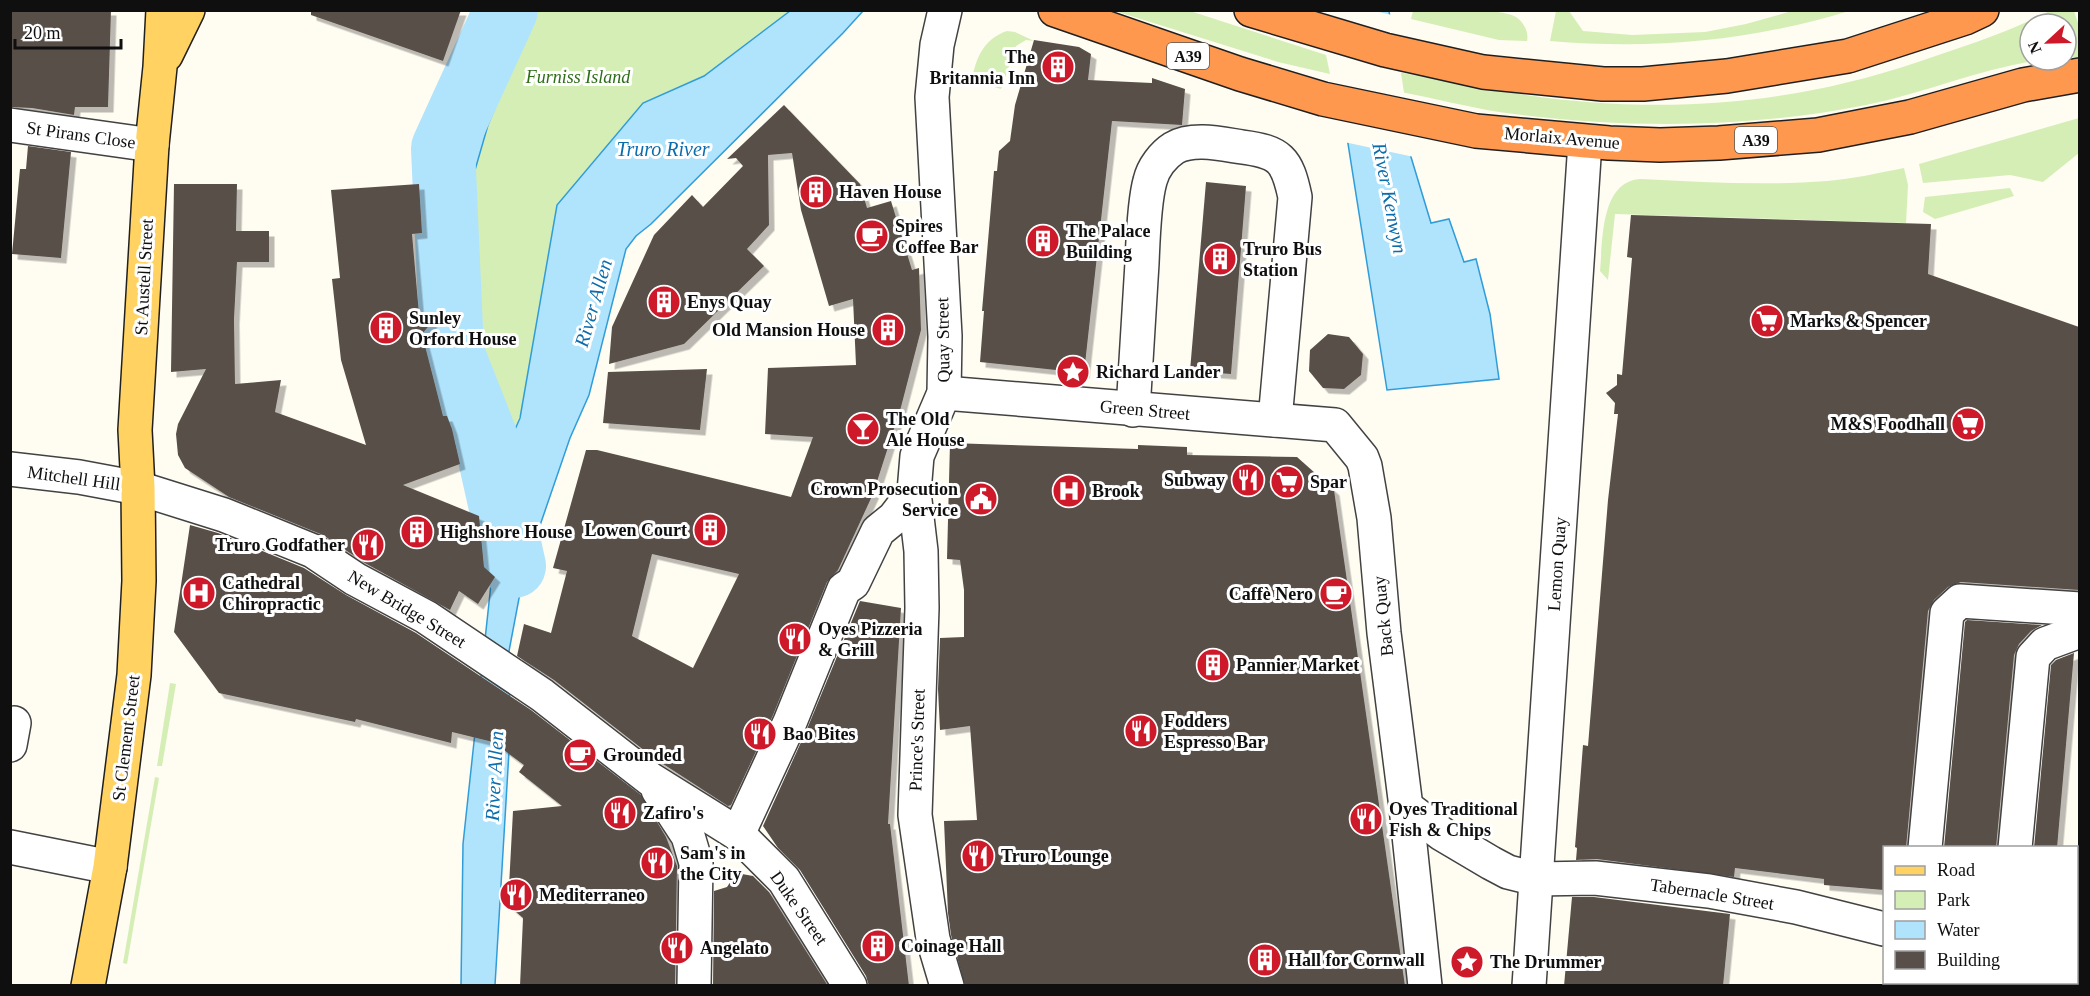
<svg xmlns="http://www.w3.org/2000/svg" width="2090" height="996" viewBox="0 0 2090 996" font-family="'Times New Roman',serif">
  <defs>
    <filter id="shadow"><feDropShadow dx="5.5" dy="5.5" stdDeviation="0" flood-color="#0004"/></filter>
  </defs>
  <rect width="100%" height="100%" fill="#fffcf1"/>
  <g fill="#d5eeb6">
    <polygon points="534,11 790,11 704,76 643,103 505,453 458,229 488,125"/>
    <polygon points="1115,11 1190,11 1326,55 1330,74 1278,62"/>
    <path d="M1413,11c22,-1 86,-4 103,6 8,5 13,16 11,24l-28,-1 -88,-21z"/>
    <path d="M1556,11h13l14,20 49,4 73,-3 41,-8 46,-13h57c-99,30 -195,39 -299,30z"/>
    <path d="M2049,11h25l5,15v31h-13v-33h-36v36h8c-58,9 -114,33 -172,45 -121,24 -245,24 -367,7 -32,-5 -65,-14 -98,-20l-3,-20c63,12 125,25 189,30 115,9 221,-3 331,-40 44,-15 90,-29 131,-51z"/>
    <path d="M1007,31l8,1 19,9 -8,-1 -10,6 -15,43 -29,-9c4,-23 12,-41 35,-49z"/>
    <polygon points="2079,118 2079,153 2043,182 2010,175 1923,183 1919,164"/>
    <path d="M1904,168l4,17 -2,38 -291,-9 -7,66 -8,-9c3,-30 0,-90 41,-92 62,3 124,7 186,2 26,-2 51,-8 77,-13z"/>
    <polygon points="2010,188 2014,196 1935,219 1923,212 1925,197"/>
    <polygon points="170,683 176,684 162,766 157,766"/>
    <polygon points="155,777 159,778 127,964 123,963"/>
  </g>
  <g fill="#b0e3fc" stroke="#309dd9" stroke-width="1.5">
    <polygon points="483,11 534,11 488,125 458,229 505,452 520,418 557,205 643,103 704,76 790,11 863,11 843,33 651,224 636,236 626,249 589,395 570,438 524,572 509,651 510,735 495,985 461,985 463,844 505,454 482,469 449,308 440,187"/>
    <polygon points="1327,11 1389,11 1411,157 1431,223 1449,219 1464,262 1476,259 1490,314 1499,379 1387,390"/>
  </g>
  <polygon fill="#fffcf1" points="1325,10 1375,11 1392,15 1414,157 1344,142"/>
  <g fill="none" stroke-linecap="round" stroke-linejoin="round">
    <polyline stroke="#b0e3fc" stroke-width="64" points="506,10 443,148 452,352 485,436 514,566"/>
  </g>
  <g fill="#594f4a" fill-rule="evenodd" filter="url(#shadow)">
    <polygon points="10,10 111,10 108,107 75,107 74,115 32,108 10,107"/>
    <polygon points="311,10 461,10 443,61 311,15"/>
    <polygon points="1034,40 1079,47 1091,54 1088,80 1152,83 1152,78 1185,89 1182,125 1112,121 1084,373 980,362 984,311 982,311 994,171 997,171 999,151 1010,141 1015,105"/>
    <path d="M784,105l76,79 7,24 24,-7 21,69 7,-2 2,62 -20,77 -28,87 -35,76 -11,12 -54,133 -42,90 -3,1 -74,-48 -100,-78 -37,-24 7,-32 27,9 16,-62 -14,-3 33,-118h11l194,47 22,-60 -48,-3 3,-66 88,-3 -3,-66 -24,7 -28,-96 -9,-57 -24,2 1,70 -22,24 17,17 -80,78 -75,20 3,-37 42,-92 38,-40 11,12 40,-41 -7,-8 -9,1zM652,554l87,20 -46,94 -61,-32z"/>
    <polygon points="28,146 71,152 61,258 12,254 20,169 26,169"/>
    <polygon points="1206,182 1246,186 1231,374 1190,371"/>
    <polygon points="174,184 237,184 236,231 269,231 269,262 237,262 234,319 235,384 281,380 275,412 366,445 341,360 332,279 340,278 331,190 419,184 422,233 412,234 419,314 432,322 422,334 443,416 447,416 452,429 460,464 403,485 479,516 484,567 495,577 478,604 459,591 450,610 365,563 323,535 229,497 185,468 178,455 176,434 178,424 206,369 171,372"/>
    <polygon points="1631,215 1931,224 1928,274 2079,327 2079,590 1961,582 1948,587 1934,600 1928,611 1906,848 1884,848 1884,890 1824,885 1824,879 1735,868 1734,877 1597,859 1576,860 1577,848 1575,847 1583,745 1588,746 1608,500 1618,414 1614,414 1615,403 1606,393 1617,385 1617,374 1622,375 1632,258 1627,257"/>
    <polygon points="1328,334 1349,337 1363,354 1361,375 1344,389 1323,388 1309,371 1310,350"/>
    <polygon points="707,369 700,430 603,423 608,372"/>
    <polygon points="950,443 1138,449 1138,445 1187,447 1187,455 1297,457 1334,490 1405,986 965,986 951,935 948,913 944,821 977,820 970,726 940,730 938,689 940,638 964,637 964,590 960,560 947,559"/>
    <polygon points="190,525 218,533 304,568 346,595 416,633 531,710 641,795 666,837 677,866 675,986 520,986 523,918 508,905 513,811 562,806 519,772 524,765 493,742 452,732 451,743 356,719 355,722 219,693 174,632"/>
    <polygon points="860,601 901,608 888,824 890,824 909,986 869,986 866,976 800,870 778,848 763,826 807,729"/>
    <polygon points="1967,620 2042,625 2031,631 2019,644 2014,655 1996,848 1944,848 1965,622"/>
    <polygon points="2074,653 2057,848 2034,848 2051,665 2056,660"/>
    <polygon points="742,874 753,876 769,892 828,986 713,986 714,891 727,887 731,881"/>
    <polygon points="1572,897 1594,897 1730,914 1723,986 1564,986"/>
  </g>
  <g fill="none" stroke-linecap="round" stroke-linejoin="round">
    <defs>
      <g id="minor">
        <polyline points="945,10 937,45 932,97 945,336 944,393 917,456 914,492 921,551 922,608 915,815 933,939 947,986"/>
        <polyline points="10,125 152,145"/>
        <polyline points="944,393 1335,425 1362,458 1365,466 1374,518 1384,633 1406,807 1442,834 1491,863 1508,872 1536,879 1595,878 1709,891 1796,907 1884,929"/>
        <path d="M1133,410c3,-49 6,-98 9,-147 1,-23 2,-61 8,-82 3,-13 13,-26 24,-33 19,-11 48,-4 68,-1 38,5 45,12 53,50l-20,223"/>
        <polyline points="10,469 79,477 138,488 224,515 313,551 355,579 426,617 542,695 650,779 738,834 784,880 850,986"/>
        <polyline points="10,745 14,723"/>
        <polyline points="658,790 688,836 696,863 694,986"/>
        <polyline points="1406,807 1425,986"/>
        <polyline points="738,834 790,722 844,589 853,583 878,531 894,518 914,492"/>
        <polyline points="10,847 110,867"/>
        <polyline points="1925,848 1947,613 1960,601 2080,609"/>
        <polyline points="2015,848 2033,657 2045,644 2080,631"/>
        <polyline points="2076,978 2080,979"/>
        <polyline points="1529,986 1585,142"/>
      </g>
      <g id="major">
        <polyline points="166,55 188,10"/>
        <polyline points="88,986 110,867 134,675 139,581 138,488 135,430 152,145 160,67 163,10"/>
      </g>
      <g id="highway">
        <polyline points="1055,10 1240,74 1323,99 1476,131 1609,143 1660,145 1719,143 1818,135 1910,117 2023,85 2080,75"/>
        <polyline points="1251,10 1385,50 1483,72 1603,84 1643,84 1727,76 1848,56 1965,18 1982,10"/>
      </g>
    </defs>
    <use href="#minor" stroke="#424242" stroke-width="36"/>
    <use href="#major" stroke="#202020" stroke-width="36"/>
    <use href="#highway" stroke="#202020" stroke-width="36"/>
    <use href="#minor" stroke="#fff" stroke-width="33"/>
    <use href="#major" stroke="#ffd261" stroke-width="33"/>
    <use href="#highway" stroke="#ff984f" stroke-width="33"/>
  </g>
  <defs>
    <symbol id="building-disc" viewBox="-11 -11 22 22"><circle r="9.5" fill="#cd1929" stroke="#fff"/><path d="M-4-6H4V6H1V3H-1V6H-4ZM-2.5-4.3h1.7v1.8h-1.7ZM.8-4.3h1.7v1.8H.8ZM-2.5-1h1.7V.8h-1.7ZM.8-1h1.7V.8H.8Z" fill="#fff"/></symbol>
    <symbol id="cafe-disc" viewBox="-11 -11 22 22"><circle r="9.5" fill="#cd1929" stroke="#fff"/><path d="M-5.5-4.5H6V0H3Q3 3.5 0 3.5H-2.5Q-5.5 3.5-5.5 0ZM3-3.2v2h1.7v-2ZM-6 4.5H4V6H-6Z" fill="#fff"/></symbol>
    <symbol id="supermarket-disc" viewBox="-11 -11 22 22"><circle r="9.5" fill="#cd1929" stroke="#fff"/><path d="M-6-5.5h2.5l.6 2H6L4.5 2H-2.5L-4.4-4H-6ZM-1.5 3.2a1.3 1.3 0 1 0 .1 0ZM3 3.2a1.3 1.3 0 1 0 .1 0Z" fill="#fff"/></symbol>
    <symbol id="sight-disc" viewBox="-11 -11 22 22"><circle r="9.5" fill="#cd1929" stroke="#fff"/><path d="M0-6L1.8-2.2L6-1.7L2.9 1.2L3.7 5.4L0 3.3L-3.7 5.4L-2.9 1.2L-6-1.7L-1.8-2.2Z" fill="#fff"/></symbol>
    <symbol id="bar-disc" viewBox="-11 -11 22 22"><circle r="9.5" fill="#cd1929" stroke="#fff"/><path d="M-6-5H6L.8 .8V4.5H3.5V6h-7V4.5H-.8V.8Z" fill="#fff"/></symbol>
    <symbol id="restaurant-disc" viewBox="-11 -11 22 22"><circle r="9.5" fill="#cd1929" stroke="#fff"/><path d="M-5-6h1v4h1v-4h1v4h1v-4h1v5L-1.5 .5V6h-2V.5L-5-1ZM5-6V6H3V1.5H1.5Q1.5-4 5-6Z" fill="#fff"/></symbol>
    <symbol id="hospital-disc" viewBox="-11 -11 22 22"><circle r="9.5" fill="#cd1929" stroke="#fff"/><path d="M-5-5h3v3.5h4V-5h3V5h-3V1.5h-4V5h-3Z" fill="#fff"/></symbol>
    <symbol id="civic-disc" viewBox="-11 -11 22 22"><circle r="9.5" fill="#cd1929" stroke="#fff"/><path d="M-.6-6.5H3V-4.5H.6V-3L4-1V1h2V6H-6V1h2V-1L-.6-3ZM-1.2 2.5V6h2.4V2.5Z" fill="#fff"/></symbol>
  </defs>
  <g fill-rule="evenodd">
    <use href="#building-disc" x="1039" y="48" width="38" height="38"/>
    <use href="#building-disc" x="797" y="173" width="38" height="38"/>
    <use href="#cafe-disc" x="853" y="217" width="38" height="38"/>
    <use href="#building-disc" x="1024" y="222" width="38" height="38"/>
    <use href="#building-disc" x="1201" y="240" width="38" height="38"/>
    <use href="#building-disc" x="645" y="283" width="38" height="38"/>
    <use href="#supermarket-disc" x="1748" y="302" width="38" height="38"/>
    <use href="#building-disc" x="367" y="309" width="38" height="38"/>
    <use href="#building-disc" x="869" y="311" width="38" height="38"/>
    <use href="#sight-disc" x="1054" y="353" width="38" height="38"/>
    <use href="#supermarket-disc" x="1949" y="405" width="38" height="38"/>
    <use href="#bar-disc" x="844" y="410" width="38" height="38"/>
    <use href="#restaurant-disc" x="1229" y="461" width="38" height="38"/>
    <use href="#supermarket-disc" x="1268" y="463" width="38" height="38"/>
    <use href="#hospital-disc" x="1050" y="472" width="38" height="38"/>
    <use href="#civic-disc" x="962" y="480" width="38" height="38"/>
    <use href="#building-disc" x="691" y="511" width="38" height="38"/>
    <use href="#building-disc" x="398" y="513" width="38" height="38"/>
    <use href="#restaurant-disc" x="349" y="526" width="38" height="38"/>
    <use href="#hospital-disc" x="180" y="574" width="38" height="38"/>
    <use href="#cafe-disc" x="1317" y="575" width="38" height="38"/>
    <use href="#restaurant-disc" x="776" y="620" width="38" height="38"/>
    <use href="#building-disc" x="1194" y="646" width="38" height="38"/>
    <use href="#restaurant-disc" x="1122" y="712" width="38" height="38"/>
    <use href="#restaurant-disc" x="741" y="715" width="38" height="38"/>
    <use href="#cafe-disc" x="561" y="736" width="38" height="38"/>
    <use href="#restaurant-disc" x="601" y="794" width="38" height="38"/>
    <use href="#restaurant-disc" x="1347" y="800" width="38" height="38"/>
    <use href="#restaurant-disc" x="959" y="837" width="38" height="38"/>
    <use href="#restaurant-disc" x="638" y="844" width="38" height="38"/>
    <use href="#restaurant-disc" x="497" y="876" width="38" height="38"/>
    <use href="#building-disc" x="859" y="927" width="38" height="38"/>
    <use href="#restaurant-disc" x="658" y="929" width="38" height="38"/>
    <use href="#building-disc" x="1246" y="941" width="38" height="38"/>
    <use href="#sight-disc" x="1448" y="943" width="38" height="38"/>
  </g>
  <g text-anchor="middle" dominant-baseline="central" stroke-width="6" stroke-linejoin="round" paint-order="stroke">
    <g fill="#fff" stroke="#575757" stroke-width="1.5">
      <rect x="1167" y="43" width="42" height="26" rx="4.5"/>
      <rect x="1735" y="127" width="42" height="26" rx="4.5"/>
    </g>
    <g font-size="16" font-weight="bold" fill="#0f0f0f">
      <text x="1188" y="56">A39</text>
      <text x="1756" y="140">A39</text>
    </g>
    <g font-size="18" font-weight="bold" fill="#0f0f0f" stroke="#fff" text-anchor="start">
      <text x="1035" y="57" text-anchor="end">The<tspan x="1035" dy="21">Britannia Inn</tspan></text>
      <text x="839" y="192">Haven House</text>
      <text x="895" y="226">Spires<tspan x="895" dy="21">Coffee Bar</tspan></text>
      <text x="1066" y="231">The Palace<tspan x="1066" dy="21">Building</tspan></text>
      <text x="1243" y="249">Truro Bus<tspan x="1243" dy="21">Station</tspan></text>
      <text x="687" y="302">Enys Quay</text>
      <text x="409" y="318">Sunley<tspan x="409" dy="21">Orford House</tspan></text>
      <text x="1790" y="321">Marks &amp; Spencer</text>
      <text x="865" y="330" text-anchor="end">Old Mansion House</text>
      <text x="1096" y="372">Richard Lander</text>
      <text x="886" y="419">The Old<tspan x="886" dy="21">Ale House</tspan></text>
      <text x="1945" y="424" text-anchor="end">M&amp;S Foodhall</text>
      <text x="1225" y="480" text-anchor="end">Subway</text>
      <text x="1310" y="482">Spar</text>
      <text x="958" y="489" text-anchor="end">Crown Prosecution<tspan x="958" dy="21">Service</tspan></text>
      <text x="1092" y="491">Brook</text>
      <text x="687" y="530" text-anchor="end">Lowen Court</text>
      <text x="440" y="532">Highshore House</text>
      <text x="345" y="545" text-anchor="end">Truro Godfather</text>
      <text x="222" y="583">Cathedral<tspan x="222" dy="21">Chiropractic</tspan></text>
      <text x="1313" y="594" text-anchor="end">Caffè Nero</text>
      <text x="818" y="629">Oyes Pizzeria<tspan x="818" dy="21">&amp; Grill</tspan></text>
      <text x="1236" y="665">Pannier Market</text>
      <text x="1164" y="721">Fodders<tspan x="1164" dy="21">Espresso Bar</tspan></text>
      <text x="783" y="734">Bao Bites</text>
      <text x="603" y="755">Grounded</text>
      <text x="1389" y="809">Oyes Traditional<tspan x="1389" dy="21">Fish &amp; Chips</tspan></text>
      <text x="643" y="813">Zafiro's</text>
      <text x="680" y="853">Sam's in<tspan x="680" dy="21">the City</tspan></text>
      <text x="1001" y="856">Truro Lounge</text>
      <text x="539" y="895">Mediterraneo</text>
      <text x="901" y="946">Coinage Hall</text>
      <text x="700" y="948">Angelato</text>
      <text x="1288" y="960">Hall for Cornwall</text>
      <text x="1490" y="962">The Drummer</text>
    </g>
    <g font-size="18" font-style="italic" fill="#2e6d18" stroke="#fff">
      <text x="578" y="77">Furniss Island</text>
    </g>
    <g font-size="18" fill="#0f0f0f" stroke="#fff">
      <text transform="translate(81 135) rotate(8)">St Pirans Close</text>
      <text transform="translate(1562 138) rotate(5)">Morlaix Avenue</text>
      <text transform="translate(144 277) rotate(-87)">St Austell Street</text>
      <text transform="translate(943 340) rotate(-91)">Quay Street</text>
      <text transform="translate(1145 410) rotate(5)">Green Street</text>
      <text transform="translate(74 478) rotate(8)">Mitchell Hill</text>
      <text transform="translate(1557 564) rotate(-86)">Lemon Quay</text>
      <text transform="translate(407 609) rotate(31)">New Bridge Street</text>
      <text transform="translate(1383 616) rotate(-96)">Back Quay</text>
      <text transform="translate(126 738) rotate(-83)">St Clement Street</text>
      <text transform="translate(917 740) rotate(-88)">Prince's Street</text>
      <text transform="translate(1712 894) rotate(9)">Tabernacle Street</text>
      <text transform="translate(799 908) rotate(55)">Duke Street</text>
    </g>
    <g font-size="20" font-style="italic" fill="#0c6dad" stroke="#fff">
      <text x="663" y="149">Truro River</text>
      <text transform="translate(1390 198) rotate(79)">River Kenwyn</text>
      <text transform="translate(593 303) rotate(-74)">River Allen</text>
      <text transform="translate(494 776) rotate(-87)">River Allen</text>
    </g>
  </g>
  <rect width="2090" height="996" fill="none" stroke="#0f0f0f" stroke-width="24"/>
  <rect x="1883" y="846" width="195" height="138" fill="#ffffff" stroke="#9f9f9f" stroke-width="1.5"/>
  <rect x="1895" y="866" width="30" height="9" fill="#ffd261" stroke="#9f9f9f" stroke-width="1.5"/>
  <text x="1937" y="876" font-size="18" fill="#0f0f0f">Road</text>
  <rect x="1895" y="891" width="30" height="18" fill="#d5eeb6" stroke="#9f9f9f" stroke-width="1.5"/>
  <text x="1937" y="906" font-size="18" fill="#0f0f0f">Park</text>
  <rect x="1895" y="921" width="30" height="18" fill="#b0e3fc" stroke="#9f9f9f" stroke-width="1.5"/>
  <text x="1937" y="936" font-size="18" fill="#0f0f0f">Water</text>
  <rect x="1895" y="951" width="30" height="18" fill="#594f4a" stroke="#9f9f9f" stroke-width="1.5"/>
  <text x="1937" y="966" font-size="18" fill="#0f0f0f">Building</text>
  <g transform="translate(2048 42) rotate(248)"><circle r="28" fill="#ffffff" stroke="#9f9f9f" stroke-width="1.5"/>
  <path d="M0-4.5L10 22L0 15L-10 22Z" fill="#cd1929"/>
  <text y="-9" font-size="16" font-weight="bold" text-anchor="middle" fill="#0f0f0f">N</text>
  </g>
  <path d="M15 39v9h106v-9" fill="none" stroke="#0f0f0f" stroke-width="3"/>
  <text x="24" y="39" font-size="18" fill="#0f0f0f" stroke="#ffffff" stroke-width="4.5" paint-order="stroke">20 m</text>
</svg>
